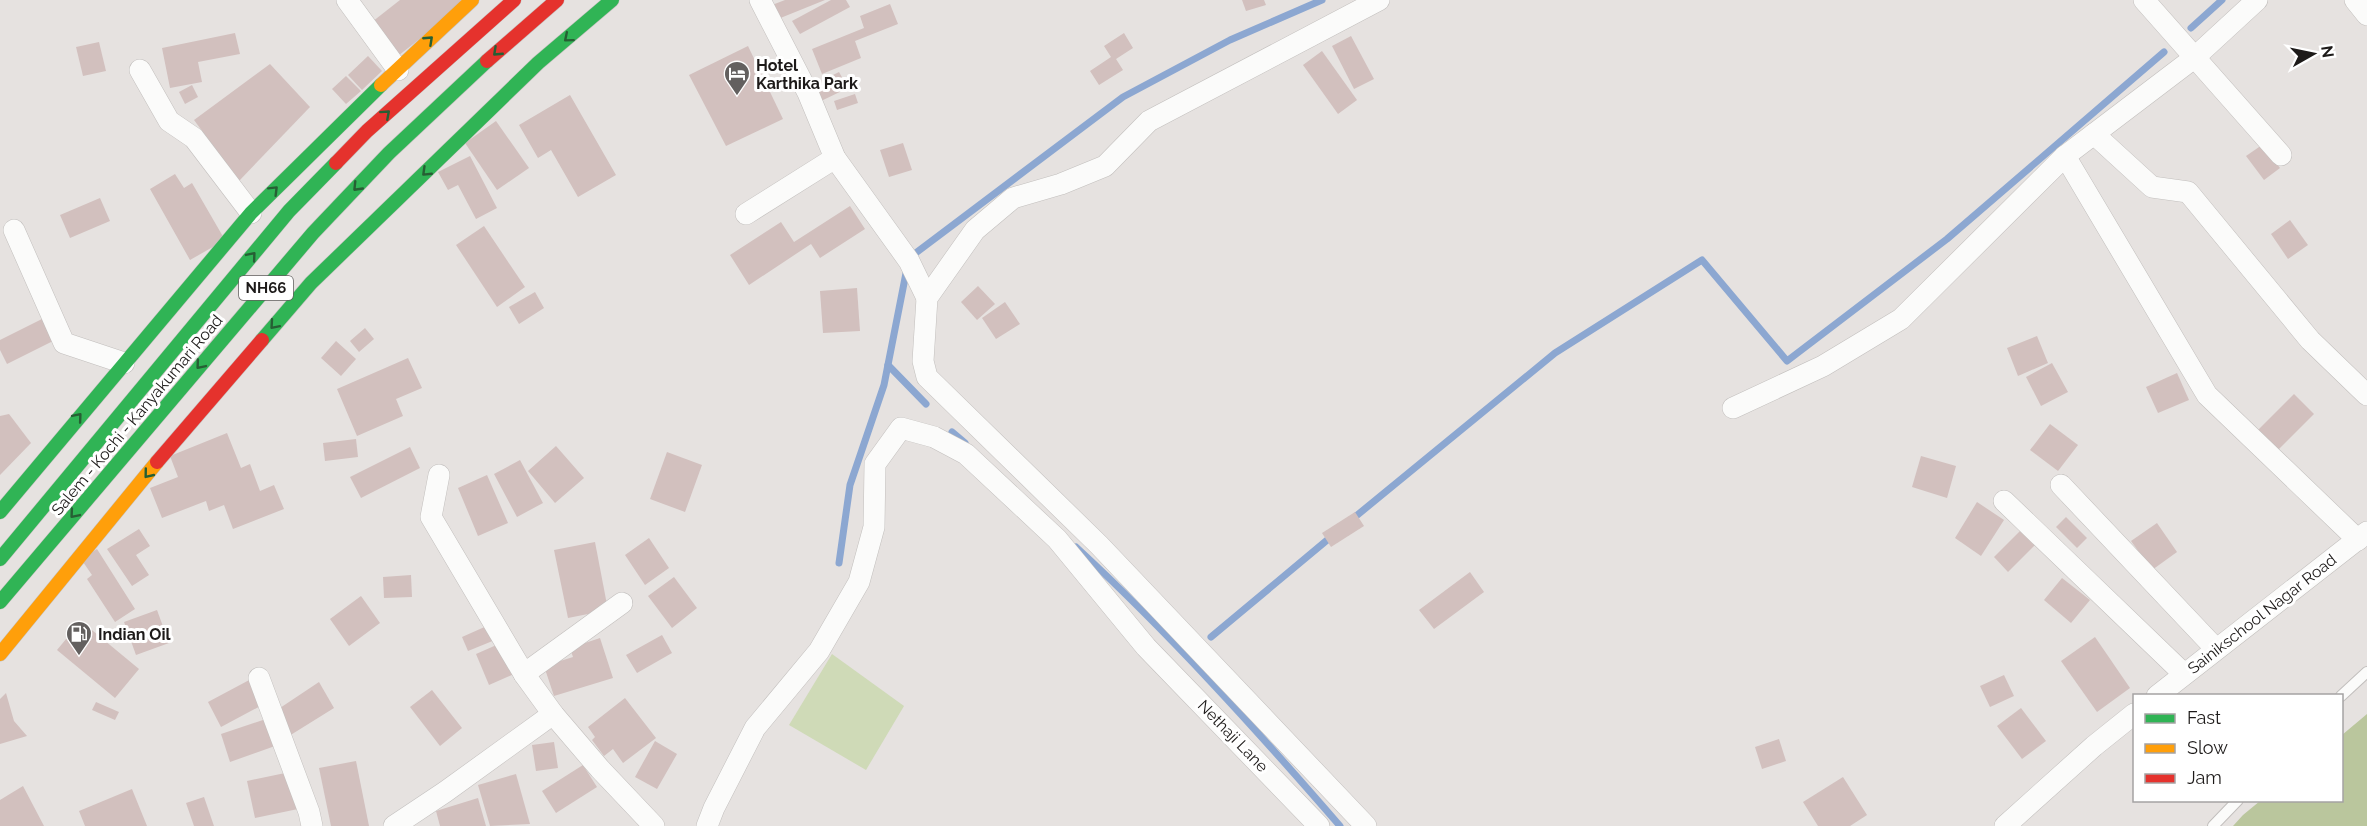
<svg xmlns="http://www.w3.org/2000/svg" width="2367" height="826" viewBox="0 0 2367 826" font-family="Raleway,sans-serif">
  <rect width="100%" height="100%" fill="#e6e2e0"/>
  <polygon fill="#cfdab7" points="832,654 904,706 866,770 789,725"/>
  <polygon fill="#bac69d" points="2367,714 2367,826 2233,826 2243,815 2260,801 2342,800 2342,735"/>
  <g fill="none" stroke-linecap="round" stroke-linejoin="round">
    <g stroke="#8ca7d1" stroke-width="7">
      <polyline points="2191,28 2222,0"/>
      <polyline points="909,258 1123,97 1230,40 1322,0"/>
      <polyline points="888,365 926,404"/>
      <polyline points="952,432 965,443"/>
      <polyline points="1350,521 1555,353 1702,260 1787,361 1947,239 2164,52"/>
      <path d="M1076,547c94,87 180,182 264,279"/>
      <polyline points="839,563 850,485 884,385 907,268"/>
      <polyline points="1211,637 1332,536"/>
    </g>
  </g>
  <g fill="#d2c0be">
    <polygon points="400,0 469,0 384,67 358,33"/>
    <polygon points="785,0 825,0 778,19 772,5"/>
    <polygon points="831,0 846,0 850,7 800,34 792,21"/>
    <polygon points="1242,0 1264,0 1266,5 1246,11"/>
    <polygon points="890,4 898,24 855,41 861,58 822,74 812,49 864,28 860,16"/>
    <polygon points="235,33 240,54 198,62 202,82 170,88 162,48"/>
    <polygon points="1124,33 1133,48 1116,59 1123,70 1099,85 1090,71 1111,57 1104,46"/>
    <polygon points="1351,36 1374,79 1354,89 1332,46"/>
    <polygon points="99,42 106,71 83,76 76,47"/>
    <polygon points="748,46 783,119 726,146 689,75"/>
    <polygon points="1322,51 1357,100 1338,114 1303,65"/>
    <polygon points="368,56 382,71 362,90 348,75"/>
    <polygon points="270,64 310,107 239,181 194,120"/>
    <polygon points="839,72 848,88 819,102 811,86"/>
    <polygon points="346,76 361,91 346,104 332,89"/>
    <polygon points="192,85 198,97 185,104 179,92"/>
    <polygon points="855,94 858,103 837,110 834,101"/>
    <polygon points="570,95 616,175 578,197 551,150 538,158 519,125"/>
    <polygon points="496,121 529,168 497,190 465,143"/>
    <polygon points="903,143 912,170 889,177 880,150"/>
    <polygon points="2262,145 2280,168 2264,180 2246,156"/>
    <polygon points="470,156 497,208 476,219 458,185 448,190 438,172"/>
    <polygon points="175,174 184,188 192,183 225,240 190,260 150,189"/>
    <polygon points="100,198 110,221 70,238 60,215"/>
    <polygon points="850,206 865,229 820,258 811,244 749,285 730,255 781,222 794,242"/>
    <polygon points="2290,220 2308,245 2288,259 2271,234"/>
    <polygon points="484,226 525,287 497,307 456,245"/>
    <polygon points="978,286 995,304 977,320 961,302"/>
    <polygon points="857,288 860,331 823,333 820,291"/>
    <polygon points="535,292 544,308 519,324 509,307"/>
    <polygon points="1005,302 1020,324 996,339 982,318"/>
    <polygon points="42,319 53,341 7,364 0,350 0,340"/>
    <polygon points="365,328 374,339 359,352 350,341"/>
    <polygon points="2037,336 2048,363 2018,376 2007,348"/>
    <polygon points="336,341 356,359 341,376 321,358"/>
    <polygon points="408,358 422,388 396,399 403,416 357,436 337,389"/>
    <polygon points="2052,363 2068,392 2041,406 2026,377"/>
    <polygon points="2177,373 2189,400 2158,413 2146,387"/>
    <polygon points="2294,394 2314,414 2278,450 2258,430"/>
    <polygon points="9,414 31,443 0,475 0,416"/>
    <polygon points="2050,424 2078,445 2058,471 2030,450"/>
    <polygon points="227,433 241,468 250,464 260,491 274,485 284,509 233,529 224,505 209,511 206,501 162,518 150,488 178,477 170,456"/>
    <polygon points="356,439 358,457 325,461 323,443"/>
    <polygon points="556,446 584,478 555,503 528,471"/>
    <polygon points="410,447 420,468 361,498 350,477"/>
    <polygon points="667,452 702,465 685,512 650,499"/>
    <polygon points="1921,456 1956,466 1947,498 1912,487"/>
    <polygon points="520,460 543,503 517,517 494,474"/>
    <polygon points="487,475 508,523 478,536 458,488"/>
    <polygon points="1977,502 2004,520 1981,556 1955,538"/>
    <polygon points="1355,512 1364,526 1331,547 1322,533"/>
    <polygon points="2066,517 2087,538 2077,548 2056,527"/>
    <polygon points="2157,523 2177,552 2152,570 2131,541"/>
    <polygon points="2023,528 2037,543 2008,572 1994,557"/>
    <polygon points="139,529 150,546 136,555 149,575 132,586 107,549"/>
    <polygon points="649,538 669,568 645,585 625,555"/>
    <polygon points="595,542 608,610 568,618 554,550"/>
    <polygon points="97,549 135,609 115,622 87,579 92,575 81,559"/>
    <polygon points="1470,572 1484,592 1434,629 1419,610"/>
    <polygon points="411,575 412,597 384,598 383,577"/>
    <polygon points="674,577 697,608 672,628 648,596"/>
    <polygon points="2062,578 2090,600 2071,623 2044,600"/>
    <polygon points="361,596 380,623 349,646 330,619"/>
    <polygon points="157,610 169,643 136,655 124,622"/>
    <polygon points="81,621 139,669 115,698 57,650"/>
    <polygon points="489,625 495,640 468,651 462,637"/>
    <polygon points="662,635 672,653 637,673 626,655"/>
    <polygon points="2095,637 2130,688 2097,712 2061,661"/>
    <polygon points="600,638 613,678 554,696 544,666 573,657 570,648"/>
    <polygon points="501,643 514,674 489,685 476,654"/>
    <polygon points="2004,675 2014,696 1990,707 1980,686"/>
    <polygon points="253,678 266,703 221,727 208,702"/>
    <polygon points="319,682 334,708 289,736 277,710"/>
    <polygon points="432,690 462,728 440,746 410,707"/>
    <polygon points="6,693 14,721 27,736 0,744 0,699"/>
    <polygon points="625,698 656,738 623,763 613,749 604,756 592,740 595,737 588,727"/>
    <polygon points="96,702 119,712 115,720 92,710"/>
    <polygon points="2021,708 2046,741 2022,759 1997,726"/>
    <polygon points="266,719 275,746 230,762 221,734"/>
    <polygon points="1779,739 1786,761 1762,769 1755,747"/>
    <polygon points="655,741 677,754 657,789 635,777"/>
    <polygon points="554,742 558,768 536,771 532,745"/>
    <polygon points="356,761 369,826 331,826 319,768"/>
    <polygon points="583,765 597,787 556,813 542,791"/>
    <polygon points="290,772 298,809 255,818 247,781"/>
    <polygon points="516,774 530,824 490,826 478,785"/>
    <polygon points="1843,777 1867,815 1850,826 1818,826 1803,802"/>
    <polygon points="23,786 44,826 0,826 0,800"/>
    <polygon points="132,789 147,826 85,826 79,811"/>
    <polygon points="204,797 214,826 194,826 186,803"/>
    <polygon points="478,798 486,826 440,826 436,811"/>
  </g>
  <g fill="none" stroke-linecap="round" stroke-linejoin="round">
    <defs>
      <g id="lane">
        <polyline points="2341,696 2367,672"/>
        <polyline points="2213,826 2238,800"/>
      </g>
      <g id="street">
        <polyline points="347,0 398,70"/>
        <polyline points="760,0 808,93 835,158 909,261 927,298"/>
        <polyline points="2144,0 2281,155"/>
        <polyline points="2355,0 2367,15"/>
        <polyline points="140,70 169,121 194,138 251,213"/>
        <polyline points="2094,134 2152,187 2188,192 2310,340 2367,395"/>
        <polyline points="2065,156 2207,395 2358,540"/>
        <polyline points="746,214 835,158"/>
        <polyline points="14,230 64,343 124,363"/>
        <polyline points="1733,408 1823,366 1901,319 2065,156 2194,58 2257,0"/>
        <polyline points="439,475 431,517 524,674 553,714"/>
        <polyline points="2061,485 2216,649"/>
        <polyline points="2004,501 2184,674"/>
        <polyline points="524,674 622,603"/>
        <polyline points="259,678 309,812 312,826"/>
        <polyline points="2157,696 2367,532"/>
        <polyline points="394,826 445,792 553,714 600,769 654,826"/>
        <polyline points="707,826 714,808 755,728 819,651 859,582 874,527 875,464 901,428 934,437 966,454 1057,539 1146,647 1319,826"/>
        <polyline points="1366,826 1099,545 927,377 923,361 927,298 975,230 1013,198 1061,184 1105,166 1149,121 1379,0"/>
        <polyline points="2005,826 2094,746 2134,714"/>
      </g>
      <g id="fast">
        <polyline points="262,340 311,283 538,63 612,0"/>
        <polyline points="0,512 251,213 381,85"/>
        <polyline points="0,559 289,211 336,163"/>
        <polyline points="0,602 313,233 389,153 487,61"/>
      </g>
      <g id="slow">
        <polyline points="381,85 472,0"/>
        <polyline points="0,654 157,462"/>
      </g>
      <g id="jam">
        <polyline points="487,61 557,0"/>
        <polyline points="336,163 367,131 514,0"/>
        <polyline points="157,462 262,340"/>
      </g>
    </defs>
    <use href="#lane" stroke="#c2bfbd" stroke-width="12"/>
    <use href="#street" stroke="#c2bfbd" stroke-width="22"/>
    <use href="#fast" stroke="#c2bfbd" stroke-width="15"/>
    <use href="#slow" stroke="#c2bfbd" stroke-width="15"/>
    <use href="#jam" stroke="#c2bfbd" stroke-width="15"/>
    <use href="#lane" stroke="#fbfbfa" stroke-width="10"/>
    <use href="#street" stroke="#fbfbfa" stroke-width="21"/>
    <use href="#fast" stroke="#30b455" stroke-width="14"/>
    <use href="#slow" stroke="#ff9f0a" stroke-width="14"/>
    <use href="#jam" stroke="#e5322d" stroke-width="14"/>
  </g>
  <defs><path id="oneway-chevron" d="M-2-3.5L2.5 0L-2 3.5" fill="none" stroke-width="1.6" stroke-linecap="round" stroke-linejoin="round" transform="scale(1.5)"/></defs>
  <g stroke="#265f34">
    <use href="#oneway-chevron" transform="translate(568 38) rotate(140)"/>
    <use href="#oneway-chevron" transform="translate(429 40) rotate(-43)"/>
    <use href="#oneway-chevron" transform="translate(497 52) rotate(137)"/>
    <use href="#oneway-chevron" transform="translate(386 114) rotate(-42)"/>
    <use href="#oneway-chevron" transform="translate(426 172) rotate(136)"/>
    <use href="#oneway-chevron" transform="translate(357 187) rotate(134)"/>
    <use href="#oneway-chevron" transform="translate(274 190) rotate(-45)"/>
    <use href="#oneway-chevron" transform="translate(252 256) rotate(-50)"/>
    <use href="#oneway-chevron" transform="translate(274 325) rotate(131)"/>
    <use href="#oneway-chevron" transform="translate(200 365) rotate(130)"/>
    <use href="#oneway-chevron" transform="translate(78 417) rotate(-50)"/>
    <use href="#oneway-chevron" transform="translate(148 474) rotate(129)"/>
    <use href="#oneway-chevron" transform="translate(74 514) rotate(130)"/>
  </g>
  <defs>
    <symbol id="hotel-pin" viewBox="-11 -11 22 30"><path d="M0 17L-7.5 6A9.5 9.5 0 1 1 7.5 6Z" fill="#63605f" stroke="#fff"/><path d="M-6-4.5h1.5V1H6V5H4.5V3h-9V5H-6ZM-4 0a1.8 1.8 0 1 1 3.6 0ZM.5 0V-2.5h3Q6-2.5 6 0Z" fill="#fff"/></symbol>
    <symbol id="fuel-pin" viewBox="-11 -11 22 30"><path d="M0 17L-7.5 6A9.5 9.5 0 1 1 7.5 6Z" fill="#63605f" stroke="#fff"/><path d="M-5.5-6h7V0h2V4h1.3V-2.5L3-4.5l.8-.8L6-3V5H2.5V1h-1V6h-7ZM-4.2-4.7v3.2H.2V-4.7Z" fill="#fff"/></symbol>
  </defs>
  <g fill-rule="evenodd">
    <use href="#hotel-pin" x="722" y="59" width="30" height="40"/>
    <use href="#fuel-pin" x="64" y="619" width="30" height="40"/>
  </g>
  <g text-anchor="middle" dominant-baseline="central" stroke-width="6" stroke-linejoin="round" paint-order="stroke">
    <rect fill="#fff" stroke="#615f5e" stroke-width="1.5" x="239" y="276" width="54" height="24" rx="4.5"/>
    <g font-size="15" font-weight="bold" fill="#1d1a19">
      <text x="266" y="288">NH66</text>
    </g>
    <g font-size="16" font-weight="bold" fill="#1d1a19" stroke="#fff" text-anchor="start">
      <text x="756" y="65">Hotel<tspan x="756" dy="18">Karthika Park</tspan></text>
      <text x="98" y="634">Indian Oil</text>
    </g>
    <g font-size="16" fill="#1d1a19" stroke="#fff">
      <text transform="translate(137 415) rotate(-50)">Salem - Kochi - Kanyakumari Road</text>
      <text transform="translate(2262 614) rotate(-38)">Sainikschool Nagar Road</text>
      <text transform="translate(1233 736) rotate(46)">Nethaji Lane</text>
    </g>
  </g>
  <rect x="2133" y="694" width="210" height="108" fill="#ffffff" stroke="#a5a3a3" stroke-width="1.5"/>
  <rect x="2145" y="714" width="30" height="9" fill="#30b455" stroke="#a5a3a3" stroke-width="1.5"/>
  <text x="2187" y="724" font-size="18" fill="#1d1a19">Fast</text>
  <rect x="2145" y="744" width="30" height="9" fill="#ff9f0a" stroke="#a5a3a3" stroke-width="1.5"/>
  <text x="2187" y="754" font-size="18" fill="#1d1a19">Slow</text>
  <rect x="2145" y="774" width="30" height="9" fill="#e5322d" stroke="#a5a3a3" stroke-width="1.5"/>
  <text x="2187" y="784" font-size="18" fill="#1d1a19">Jam</text>
  <g transform="translate(2313 54) rotate(81)" stroke="#ffffff" stroke-width="4.5" paint-order="stroke">
  <path d="M0-4.5L10 22L0 15L-10 22Z" fill="#1d1a19"/>
  <text y="-9" font-size="16" font-weight="bold" text-anchor="middle" fill="#1d1a19">N</text>
  </g>
</svg>
